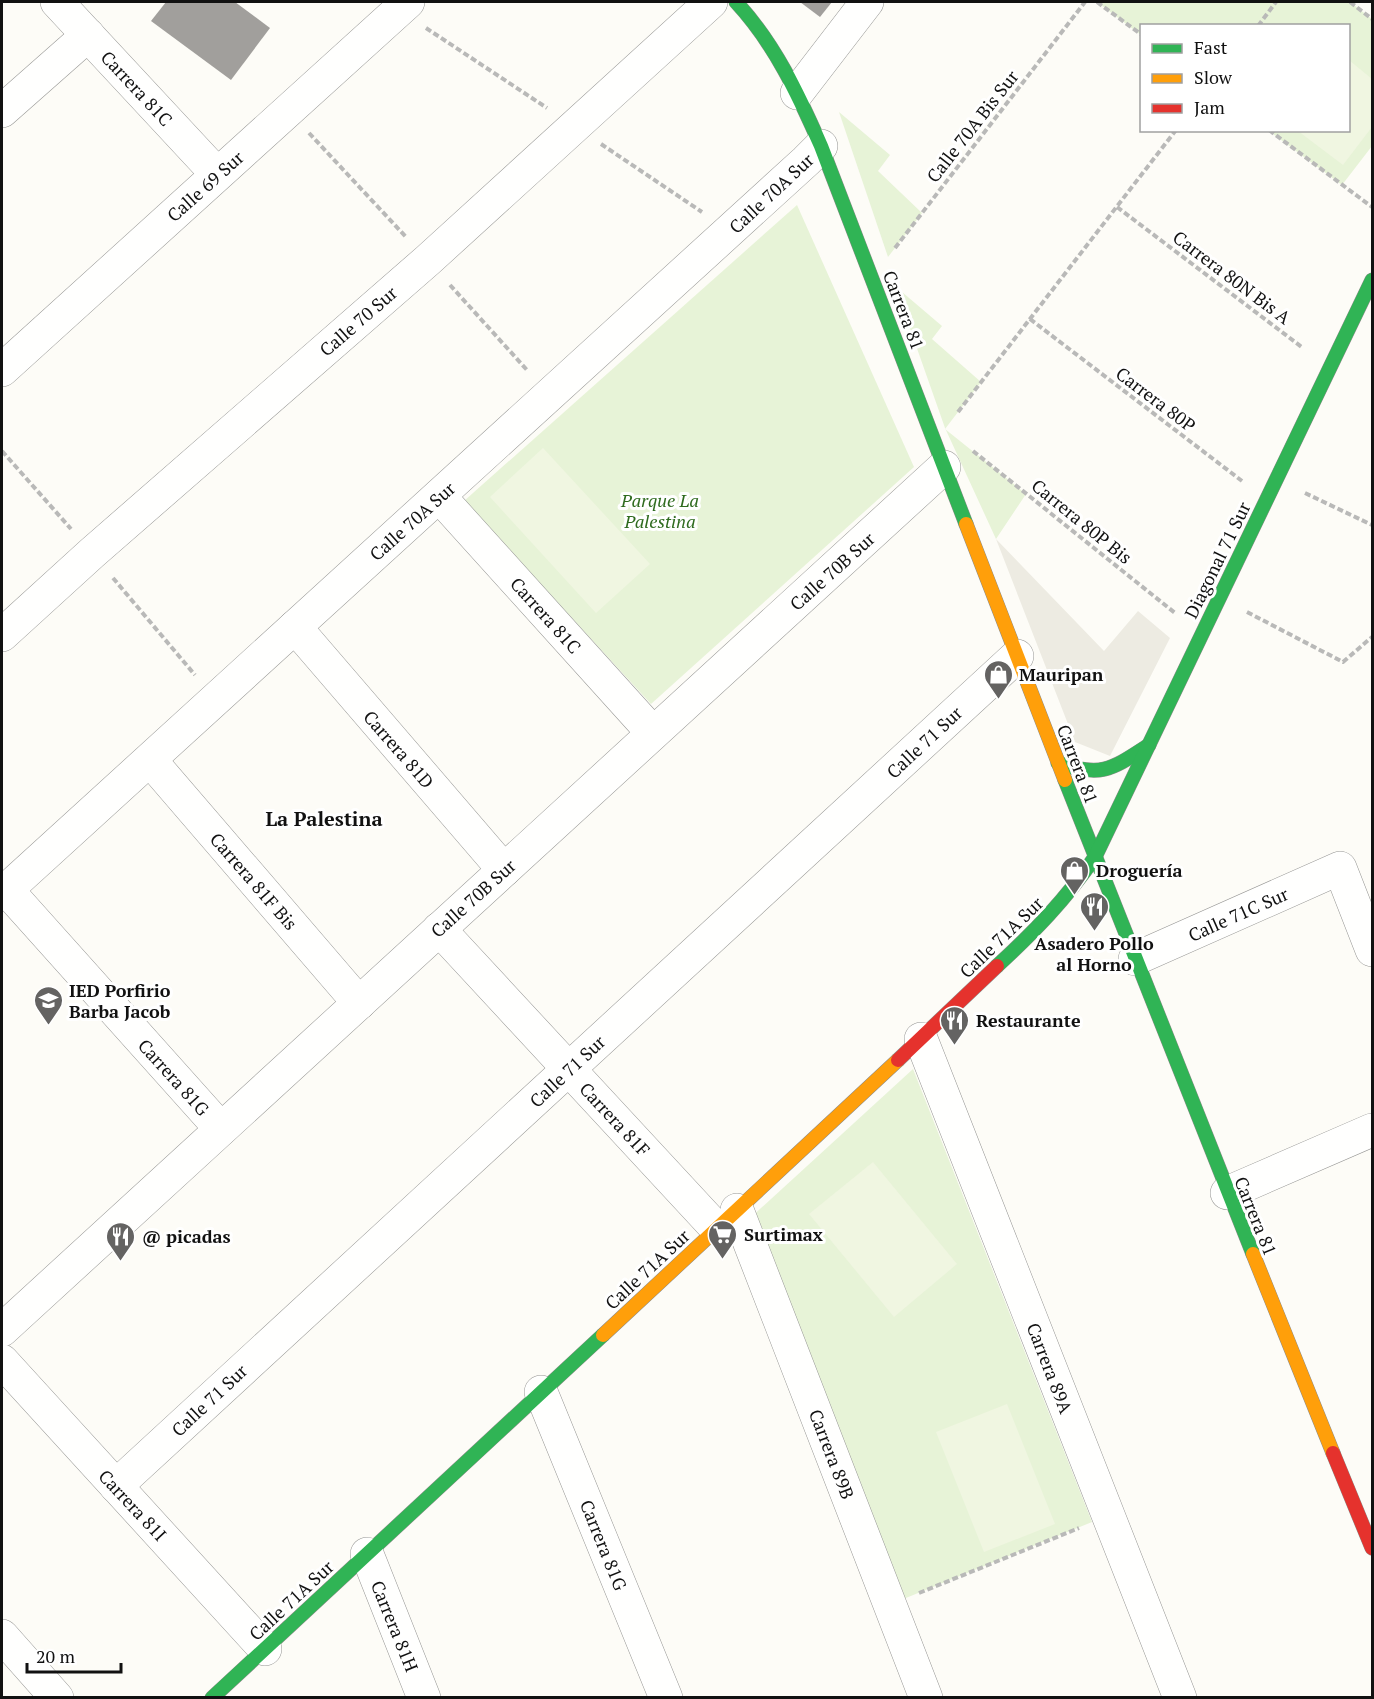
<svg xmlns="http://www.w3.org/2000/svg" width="1374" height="1699" viewBox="0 0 1374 1699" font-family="'PT Serif',serif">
  <rect width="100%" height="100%" fill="#fdfcf7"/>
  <g fill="#e7f3d7">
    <polygon points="1097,2 1350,2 1372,19 1372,146 1342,185 1269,131 1348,130 1348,26 1142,26 1141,35"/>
    <polygon points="839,112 890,155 878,171 922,213 888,257"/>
    <polygon points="797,205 914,467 651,704 464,501"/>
    <polygon points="895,286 942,326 932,339 981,382 945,429 1026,494 996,539 945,428"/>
    <polygon points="913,1069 1092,1522 901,1600 748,1220"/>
  </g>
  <g fill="#f0f6e1">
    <polygon points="1349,60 1372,79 1372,127 1343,165 1298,131 1348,130"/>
    <polygon points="543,448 650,564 596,613 490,497"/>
    <polygon points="873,1162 957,1264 894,1317 809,1214"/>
    <polygon points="1007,1404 1055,1524 984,1552 936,1432"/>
  </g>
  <polygon fill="#edebe2" points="996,539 1104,651 1138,611 1170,638 1110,756 1075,742"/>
  <g fill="#a19f9c">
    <polygon points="166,2 235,2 270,28 231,80 151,21"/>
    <polygon points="800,2 832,2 820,17"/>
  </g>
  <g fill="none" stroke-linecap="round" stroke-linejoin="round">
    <defs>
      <g id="street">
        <polyline points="57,2 217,174"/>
        <polyline points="797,93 867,2"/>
        <polyline points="2,111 88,35"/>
        <polyline points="2,370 408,2"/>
        <polyline points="439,496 653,733"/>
        <polyline points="295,627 504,870"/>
        <polyline points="2,635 92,553 428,260 711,2"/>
        <polyline points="150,760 359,1003"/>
        <polyline points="7,890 221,1129"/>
        <polyline points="2,894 806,161 821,146"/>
        <polyline points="439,929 717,1229"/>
        <polyline points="1135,959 1340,868 1372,950"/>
        <polyline points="921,1039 1180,1698"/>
        <polyline points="1227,1193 1372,1130"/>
        <polyline points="737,1210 926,1698"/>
        <polyline points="2,1330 944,467"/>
        <polyline points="2,1361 265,1649"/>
        <polyline points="541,1392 666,1698"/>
        <polyline points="116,1486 1017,656"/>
        <polyline points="367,1554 424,1698"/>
        <polyline points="2,1636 57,1698"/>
      </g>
      <g id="fast">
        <path d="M736,2c39,42 62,92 85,144l145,378"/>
        <path d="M1058,763c44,15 54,6 91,-18"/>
        <polyline points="1065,780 1253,1254"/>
        <path d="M997,966c38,-35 68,-66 98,-109l277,-577"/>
        <polyline points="212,1698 603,1335"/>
      </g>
      <g id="slow">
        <polyline points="966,524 1065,780"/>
        <polyline points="1253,1254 1333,1453"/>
        <polyline points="603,1335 898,1060"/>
      </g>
      <g id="jam">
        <polyline points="898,1060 997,966"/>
        <polyline points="1333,1453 1372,1548"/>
      </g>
    </defs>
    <use href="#street" stroke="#979795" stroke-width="34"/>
    <use href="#fast" stroke="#8e8d8b" stroke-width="15"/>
    <use href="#slow" stroke="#8e8d8b" stroke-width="15"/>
    <use href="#jam" stroke="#8e8d8b" stroke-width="15"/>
    <g stroke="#b9b9b8" stroke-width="4" stroke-dasharray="6 3" stroke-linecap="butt">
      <polyline points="1097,2 1142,35"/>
      <polyline points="1350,2 1372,19"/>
      <polyline points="1258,26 1276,2"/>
      <polyline points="426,28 547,108"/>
      <polyline points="1269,130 1372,207"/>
      <polyline points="309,133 406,237"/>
      <polyline points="601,144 702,212"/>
      <polyline points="1117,207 1303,348"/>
      <polyline points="895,248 1085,2"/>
      <polyline points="450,285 527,370"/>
      <polyline points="1030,319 1242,481"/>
      <polyline points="958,412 1176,130"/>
      <polyline points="2,451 71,529"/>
      <polyline points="973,451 1175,613"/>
      <polyline points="1305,493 1372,525"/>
      <polyline points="113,578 195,675"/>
      <polyline points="1247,612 1343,662 1372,637"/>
      <polyline points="919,1593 1079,1528"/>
    </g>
    <use href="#street" stroke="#fffffe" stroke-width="33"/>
    <use href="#fast" stroke="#30b455" stroke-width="14"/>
    <use href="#slow" stroke="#ff9f0a" stroke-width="14"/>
    <use href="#jam" stroke="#e5322d" stroke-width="14"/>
  </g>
  <defs>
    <symbol id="shop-pin" viewBox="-11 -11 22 30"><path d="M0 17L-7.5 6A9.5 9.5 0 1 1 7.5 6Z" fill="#646362" stroke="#fff"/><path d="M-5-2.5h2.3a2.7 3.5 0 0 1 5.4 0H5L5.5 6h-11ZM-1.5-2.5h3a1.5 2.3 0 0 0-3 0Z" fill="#fff"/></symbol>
    <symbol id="restaurant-pin" viewBox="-11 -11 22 30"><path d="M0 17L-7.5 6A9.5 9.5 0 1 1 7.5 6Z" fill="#646362" stroke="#fff"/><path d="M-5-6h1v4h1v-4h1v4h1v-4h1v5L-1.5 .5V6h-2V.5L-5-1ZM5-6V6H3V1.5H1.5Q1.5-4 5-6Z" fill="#fff"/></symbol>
    <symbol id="school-pin" viewBox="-11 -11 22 30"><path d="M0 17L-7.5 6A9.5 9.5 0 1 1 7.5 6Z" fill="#646362" stroke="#fff"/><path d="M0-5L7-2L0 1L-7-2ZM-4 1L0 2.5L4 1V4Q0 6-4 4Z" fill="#fff"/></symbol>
    <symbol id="supermarket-pin" viewBox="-11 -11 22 30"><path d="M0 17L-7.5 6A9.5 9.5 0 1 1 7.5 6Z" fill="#646362" stroke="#fff"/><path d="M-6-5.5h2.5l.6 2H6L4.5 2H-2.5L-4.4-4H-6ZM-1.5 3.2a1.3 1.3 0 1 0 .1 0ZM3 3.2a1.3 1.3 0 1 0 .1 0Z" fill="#fff"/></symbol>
  </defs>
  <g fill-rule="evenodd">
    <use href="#shop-pin" x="982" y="658" width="33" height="45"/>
    <use href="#shop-pin" x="1058" y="854" width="33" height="45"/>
    <use href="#restaurant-pin" x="1078" y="890" width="33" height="45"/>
    <use href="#school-pin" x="32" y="984" width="33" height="45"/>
    <use href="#restaurant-pin" x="938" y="1004" width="33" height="45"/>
    <use href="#supermarket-pin" x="706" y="1218" width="33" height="45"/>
    <use href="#restaurant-pin" x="104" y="1220" width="33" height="45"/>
  </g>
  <g text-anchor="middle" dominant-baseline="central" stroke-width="6" stroke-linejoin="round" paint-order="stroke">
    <g font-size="18" fill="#111" stroke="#fff">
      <text transform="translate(137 88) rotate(47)">Carrera 81C</text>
      <text transform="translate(972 126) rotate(-52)">Calle 70A Bis Sur</text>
      <text transform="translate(205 186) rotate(-42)">Calle 69 Sur</text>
      <text transform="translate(771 193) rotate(-43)">Calle 70A Sur</text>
      <text transform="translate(1232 277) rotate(37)">Carrera 80N Bis A</text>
      <text transform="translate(904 310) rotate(69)">Carrera 81</text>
      <text transform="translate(358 321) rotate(-41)">Calle 70 Sur</text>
      <text transform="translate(1156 399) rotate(37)">Carrera 80P</text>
      <text transform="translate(412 521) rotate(-42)">Calle 70A Sur</text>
      <text transform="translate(1082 521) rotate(39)">Carrera 80P Bis</text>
      <text transform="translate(1217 560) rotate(-64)">Diagonal 71 Sur</text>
      <text transform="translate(832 571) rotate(-42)">Calle 70B Sur</text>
      <text transform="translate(546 615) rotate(48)">Carrera 81C</text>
      <text transform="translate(924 742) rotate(-43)">Calle 71 Sur</text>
      <text transform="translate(399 749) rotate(49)">Carrera 81D</text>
      <text transform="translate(1078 764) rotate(69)">Carrera 81</text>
      <text transform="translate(254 881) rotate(49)">Carrera 81F Bis</text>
      <text transform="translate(473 898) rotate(-42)">Calle 70B Sur</text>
      <text transform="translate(1238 914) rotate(-24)">Calle 71C Sur</text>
      <text transform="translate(1001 937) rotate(-44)">Calle 71A Sur</text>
      <text transform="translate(567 1071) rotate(-43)">Calle 71 Sur</text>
      <text transform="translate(174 1077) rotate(48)">Carrera 81G</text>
      <text transform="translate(615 1119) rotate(47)">Carrera 81F</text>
      <text transform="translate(1256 1216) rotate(68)">Carrera 81</text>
      <text transform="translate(647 1269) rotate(-43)">Calle 71A Sur</text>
      <text transform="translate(1050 1368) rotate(69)">Carrera 89A</text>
      <text transform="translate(209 1400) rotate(-43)">Calle 71 Sur</text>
      <text transform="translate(832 1454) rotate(69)">Carrera 89B</text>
      <text transform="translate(133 1505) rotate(47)">Carrera 81I</text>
      <text transform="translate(604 1545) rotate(68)">Carrera 81G</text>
      <text transform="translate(291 1600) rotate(-43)">Calle 71A Sur</text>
      <text transform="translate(395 1626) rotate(68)">Carrera 81H</text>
    </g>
    <g font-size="18" font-style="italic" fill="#2f6b1f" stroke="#fff">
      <text x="660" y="500">Parque La<tspan x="660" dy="21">Palestina</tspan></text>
    </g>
    <g font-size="18" font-weight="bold" fill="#111" stroke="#fff" text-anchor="start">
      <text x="1019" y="674">Mauripan</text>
      <text x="1096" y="870">Droguería</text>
      <text x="1094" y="943" text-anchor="middle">Asadero Pollo<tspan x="1094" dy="21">al Horno</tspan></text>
      <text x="69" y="990">IED Porfirio<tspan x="69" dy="21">Barba Jacob</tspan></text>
      <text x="976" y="1020">Restaurante</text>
      <text x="744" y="1234">Surtimax</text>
      <text x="142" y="1236">@ picadas</text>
    </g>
    <g font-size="20" font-weight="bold" fill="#111" stroke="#fff">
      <text x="324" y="818">La Palestina</text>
    </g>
  </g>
  <rect width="1374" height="1699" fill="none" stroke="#111111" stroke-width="6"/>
  <rect x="1140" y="24" width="210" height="108" fill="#ffffff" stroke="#a0a0a0" stroke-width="1.5"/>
  <rect x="1152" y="44" width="30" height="9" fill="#30b455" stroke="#a0a0a0" stroke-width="1.5"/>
  <text x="1194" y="54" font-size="18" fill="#111111">Fast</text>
  <rect x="1152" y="74" width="30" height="9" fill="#ff9f0a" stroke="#a0a0a0" stroke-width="1.5"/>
  <text x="1194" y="84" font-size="18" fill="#111111">Slow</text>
  <rect x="1152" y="104" width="30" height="9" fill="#e5322d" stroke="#a0a0a0" stroke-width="1.5"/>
  <text x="1194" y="114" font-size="18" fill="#111111">Jam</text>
  <path d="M27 1663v9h94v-9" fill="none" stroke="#111111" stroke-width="3"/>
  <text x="36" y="1663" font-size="18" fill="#111111" stroke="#ffffff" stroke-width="4.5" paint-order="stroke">20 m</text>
</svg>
